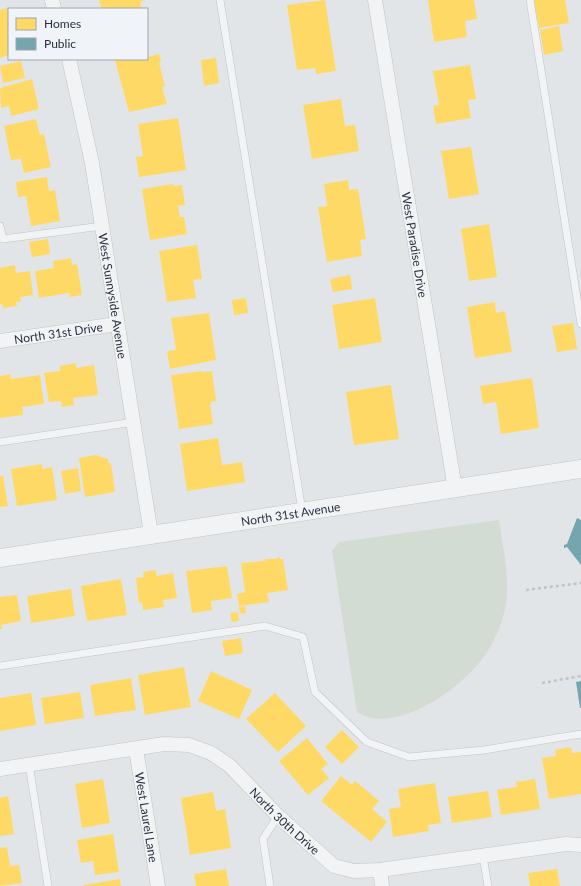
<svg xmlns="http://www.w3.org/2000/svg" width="581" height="886" viewBox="0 0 581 886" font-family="Lato,sans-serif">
  <rect width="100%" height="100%" fill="#e2e5e8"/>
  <path fill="#d2dcd3" d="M499,520c4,28 11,57 7,85 -4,19 -12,38 -23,53 -22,29 -73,67 -112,60 -5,-1 -10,-4 -14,-6l-25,-161 7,-9z"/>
  <g fill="#ffd966">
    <polygon points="99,0 145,0 140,2 142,9 102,9"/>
    <polygon points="325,0 336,71 316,74 315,68 297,70 287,5"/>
    <polygon points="428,0 474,0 477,19 465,21 467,37 434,42"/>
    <polygon points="534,0 565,0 569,23 539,28"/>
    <polygon points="7,8 9,16 9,55 0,58 0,10"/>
    <polygon points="559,26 563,51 544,55 540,30"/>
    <polygon points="147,54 148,57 159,54 161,62 159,63 165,86 162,87 167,104 129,112 115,60 147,59"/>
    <polygon points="216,58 219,83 204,86 201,60"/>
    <polygon points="21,61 25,78 3,83 0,66"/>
    <polygon points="470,65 476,99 468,100 471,118 436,124 433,106 439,105 433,71"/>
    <polygon points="32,79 39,109 11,116 9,106 1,108 0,88"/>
    <polygon points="341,99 345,126 355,125 359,151 312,159 303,105"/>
    <polygon points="178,118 186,170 139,177 136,157 143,156 138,124"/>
    <polygon points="36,119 40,135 44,134 51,167 24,173 21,159 11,160 4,126"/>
    <polygon points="471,147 479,194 449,199 441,151"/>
    <polygon points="47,177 49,191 55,190 60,221 31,226 26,196 18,197 16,182"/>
    <polygon points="348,180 349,190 358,189 366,239 360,240 362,256 327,262 318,207 327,206 324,184"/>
    <polygon points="173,184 173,186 182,185 185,205 178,206 180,217 184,217 187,234 150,240 142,189"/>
    <polygon points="489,224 497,277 469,281 461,229"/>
    <polygon points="48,239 50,254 32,257 29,242"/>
    <polygon points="197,245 202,279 193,280 196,298 167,302 159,251"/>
    <polygon points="71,258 72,265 77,264 82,295 70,297 69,293 39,298 35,271 54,268 53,261"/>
    <polygon points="15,265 16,273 30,271 33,295 20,297 21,302 16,302 17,306 3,308 2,303 0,304 0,268"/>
    <polygon points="350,275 352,289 333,292 330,279"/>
    <polygon points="246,298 248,313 234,315 232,300"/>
    <polygon points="375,298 382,342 339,349 332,305"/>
    <polygon points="495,302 496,313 505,311 512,352 475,358 467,307"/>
    <polygon points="209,313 216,360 170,369 167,351 176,350 171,318"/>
    <polygon points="573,323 577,349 557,352 552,326"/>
    <polygon points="76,363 76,368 94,365 98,395 73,398 74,405 62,407 61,401 49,402 44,373 60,371 60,366"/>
    <polygon points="202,371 203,372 212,371 216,401 210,402 213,424 179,429 171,375"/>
    <polygon points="10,374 11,379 40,375 44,404 22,407 23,415 0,418 0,376"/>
    <polygon points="532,378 539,428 501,434 496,402 483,404 480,386"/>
    <polygon points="391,385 399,439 354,445 346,392"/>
    <polygon points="218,438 222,465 242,462 245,482 187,491 180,444"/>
    <polygon points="96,455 108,459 108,463 111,463 115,492 85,497 79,458"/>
    <polygon points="42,464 42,469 52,467 57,500 17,506 11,469"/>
    <polygon points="78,468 81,491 65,494 61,471"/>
    <polygon points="0,476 3,476 8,506 0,507"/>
    <polygon points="280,557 280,559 283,559 288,590 267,593 269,602 239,606 237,594 245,592 241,563 265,561 265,559 275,559"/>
    <polygon points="227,566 232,598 211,601 212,610 192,613 186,571"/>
    <polygon points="156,570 156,576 173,573 177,598 163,600 164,607 143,610 142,602 139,603 136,578 144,577 143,572"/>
    <polygon points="121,579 127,615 87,621 81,586"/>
    <polygon points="71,589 75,616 31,623 27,596"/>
    <polygon points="17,595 21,621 1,625 2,629 0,629 0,597"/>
    <polygon points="245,606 246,613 240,614 239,607"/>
    <polygon points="238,612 239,621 232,622 230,613"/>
    <polygon points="241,638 243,653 225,656 222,641"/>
    <polygon points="184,667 191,707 145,715 138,675"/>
    <polygon points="211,671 252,690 239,719 198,701"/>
    <polygon points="131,678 136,710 95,716 90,685"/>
    <polygon points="80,692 84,718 45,724 41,698"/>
    <polygon points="31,693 36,725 0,731 0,698"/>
    <polygon points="275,693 306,726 278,752 246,719"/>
    <polygon points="342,730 359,747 342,764 325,747"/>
    <polygon points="307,738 328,764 321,769 329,778 308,795 279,761"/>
    <polygon points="571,747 572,753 581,752 581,794 549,799 542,758 556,756 555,750"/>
    <polygon points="341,776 352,785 355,781 379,801 372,809 387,822 371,842 321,801"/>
    <polygon points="103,779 110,823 82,828 75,784"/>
    <polygon points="535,779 540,809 501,815 497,790 517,787 516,782"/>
    <polygon points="435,783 441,823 428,825 429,831 393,837 389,809 401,807 398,789"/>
    <polygon points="488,791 492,817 452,823 448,797"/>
    <polygon points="213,792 216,811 225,809 231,848 190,855 181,798"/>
    <polygon points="8,796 14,834 0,836 0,798"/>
    <polygon points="113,834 119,872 95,875 93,861 81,863 77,840"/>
    <polygon points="7,847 10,866 19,865 22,883 0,886 0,848"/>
    <polygon points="226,869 229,886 196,886 194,874"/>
    <polygon points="557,869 560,886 530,886 528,873"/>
    <polygon points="120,879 121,886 84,886 84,885"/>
  </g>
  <g fill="#76a5af">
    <polygon points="577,518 581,520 581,565 567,547 564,548 564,545 567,544"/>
    <polygon points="581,681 581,708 580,708 576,682"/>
  </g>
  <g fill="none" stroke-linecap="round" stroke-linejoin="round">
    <defs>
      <g id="service">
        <polyline points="220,0 302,511"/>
        <polyline points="530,0 581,324"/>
        <polyline points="0,226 3,239 102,226"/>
        <polyline points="0,442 134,422"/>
        <polyline points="0,666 265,626 303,637 315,692 367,742 409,757 484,750 581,734"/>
        <polyline points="29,764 48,886"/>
        <polyline points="483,856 488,886"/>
        <polyline points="270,886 263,839 278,816"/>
      </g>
      <g id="minor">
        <polyline points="52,0 54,9"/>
        <path id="s1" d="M375,0l80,489"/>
        <path id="s2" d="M69,59l23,104 59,371"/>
        <path id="s3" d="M0,341l117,-17"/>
        <path id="s4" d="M136,749l22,137"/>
        <path id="s5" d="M0,769l164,-25 25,1 22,8 19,13 48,50 56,50 20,5 26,-1 186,-26 15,1"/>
        <polyline points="380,870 382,886"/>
      </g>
      <g id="tertiary">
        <path id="s6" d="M0,558l581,-89"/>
      </g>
    </defs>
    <use href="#service" stroke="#c0c3c6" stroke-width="8"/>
    <use href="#minor" stroke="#c0c3c6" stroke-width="15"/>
    <use href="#tertiary" stroke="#c0c3c6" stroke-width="19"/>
    <g stroke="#c1c3c8" stroke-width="2.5" stroke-dasharray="3 3" stroke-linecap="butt">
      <polyline points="526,590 581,583"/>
      <polyline points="542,683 581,676"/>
    </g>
    <use href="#service" stroke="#f2f3f4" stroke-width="7"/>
    <use href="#minor" stroke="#f2f3f4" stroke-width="14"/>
    <use href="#tertiary" stroke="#f2f3f4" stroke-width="18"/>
  </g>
  <g text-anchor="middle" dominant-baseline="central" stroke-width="4" stroke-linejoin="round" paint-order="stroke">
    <g font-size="12" fill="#273143" stroke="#f0f3f8">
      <text stroke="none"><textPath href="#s1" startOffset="248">West Paradise Drive</textPath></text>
      <text stroke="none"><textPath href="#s2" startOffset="241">West Sunnyside Avenue</textPath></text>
      <text stroke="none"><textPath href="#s3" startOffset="59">North 31st Drive</textPath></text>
      <text stroke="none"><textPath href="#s6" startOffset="294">North 31st Avenue</textPath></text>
      <text stroke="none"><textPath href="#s4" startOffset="69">West Laurel Lane</textPath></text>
      <text stroke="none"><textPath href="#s5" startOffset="315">North 30th Drive</textPath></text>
    </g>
  </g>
  <rect x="8" y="8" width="140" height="52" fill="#f0f3f8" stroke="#a0a5b0"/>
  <rect x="16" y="18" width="20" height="12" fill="#ffd966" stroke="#a0a5b0"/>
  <text x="44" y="28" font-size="12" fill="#273143">Homes</text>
  <rect x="16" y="38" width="20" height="12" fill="#76a5af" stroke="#a0a5b0"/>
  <text x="44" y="48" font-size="12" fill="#273143">Public</text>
</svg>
